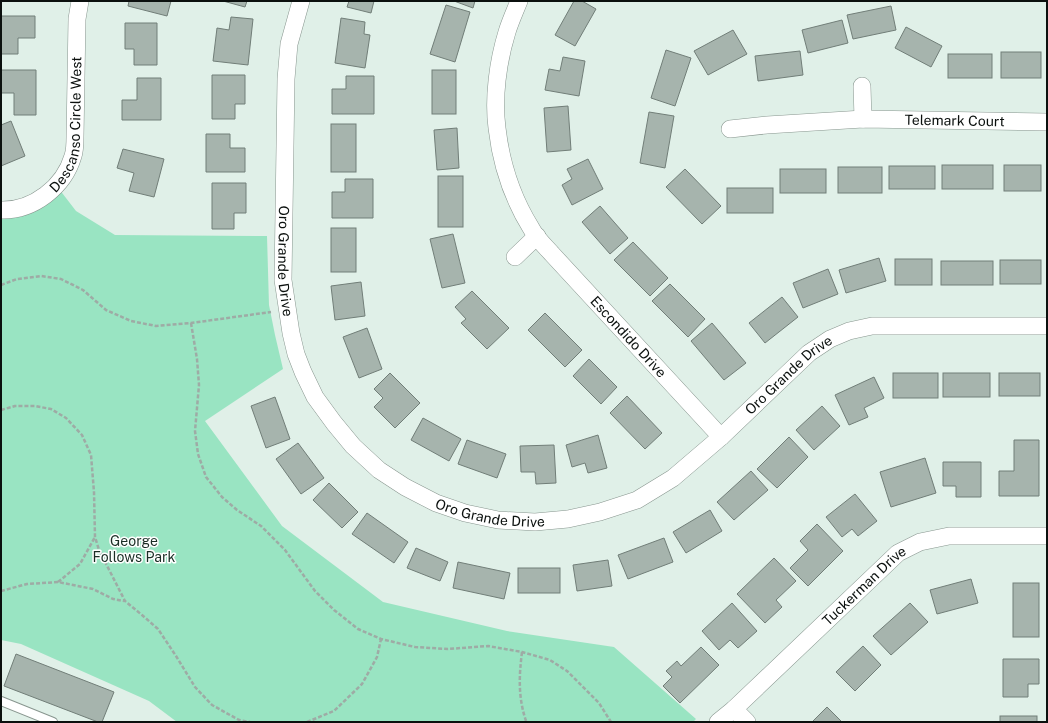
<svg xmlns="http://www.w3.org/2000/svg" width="1048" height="723" viewBox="0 0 1048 723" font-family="'Public Sans',sans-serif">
  <rect width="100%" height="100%" fill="#e0f0e8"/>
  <polygon fill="#99e4c2" points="56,185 76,211 115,235 267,236 269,305 275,335 283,369 205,421 282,526 383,602 507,631 614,647 696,719 693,722 177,722 149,701 21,644 1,640 1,211"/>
  <g fill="#a6b4ad" stroke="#717e78">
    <polygon points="129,1 171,1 167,16 128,6"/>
    <polygon points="223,1 247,1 245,7"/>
    <polygon points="349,1 374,1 371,13 347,7"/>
    <polygon points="454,1 475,1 473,8"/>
    <polygon points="574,1 582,1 596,9 575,46 555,35"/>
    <polygon points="446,5 470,12 455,62 430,54"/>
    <polygon points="891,6 896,30 853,39 847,15"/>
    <polygon points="1,16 35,16 35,38 18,38 18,54 1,54"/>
    <polygon points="231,17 253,19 248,65 213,61 217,28 229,30"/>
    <polygon points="341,18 365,22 364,34 370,35 365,68 335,63"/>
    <polygon points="842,20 848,43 808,53 802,30"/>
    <polygon points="125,23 157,23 157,65 134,65 134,49 125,49"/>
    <polygon points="906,27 942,46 931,67 895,48"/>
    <polygon points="733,30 747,54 708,75 694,51"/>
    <polygon points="666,50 691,58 675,106 651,98"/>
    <polygon points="800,51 803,75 758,81 755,56"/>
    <rect x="1001" y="52" width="40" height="26"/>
    <rect x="948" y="54" width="44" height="24"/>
    <polygon points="563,57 585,61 579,96 545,90 549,69 560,71"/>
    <polygon points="1,70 36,70 36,115 14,115 14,93 1,93"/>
    <rect x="432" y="70" width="24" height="44"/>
    <polygon points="212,75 245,75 245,104 235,104 235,119 212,119"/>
    <polygon points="346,76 374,76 374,114 332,114 332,89 346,89"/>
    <polygon points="137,78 161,78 161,120 122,120 122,100 137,100"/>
    <polygon points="568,106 571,150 547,152 544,108"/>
    <polygon points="649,112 674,116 665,168 640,163"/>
    <polygon points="11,121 25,156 1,166 1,125"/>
    <rect x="331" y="124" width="25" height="48"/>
    <polygon points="457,128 459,168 437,170 434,130"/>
    <polygon points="206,134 230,134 230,148 245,148 245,172 206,172"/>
    <polygon points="123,149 164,159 154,197 129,191 134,173 117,168"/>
    <polygon points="588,159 603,189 572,205 562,185 572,179 567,169"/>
    <rect x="942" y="165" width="51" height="24"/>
    <rect x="1004" y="165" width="37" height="26"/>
    <rect x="889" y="166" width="46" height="23"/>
    <rect x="838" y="167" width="44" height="26"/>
    <polygon points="685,169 721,206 702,224 666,187"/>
    <rect x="780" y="169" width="46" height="24"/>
    <rect x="438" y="176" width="25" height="51"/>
    <polygon points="345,179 373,179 373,218 332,218 332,192 345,192"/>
    <polygon points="212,183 246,183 246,213 234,213 234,229 212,229"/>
    <rect x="727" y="188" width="46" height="25"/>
    <polygon points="600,206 628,238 610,254 582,222"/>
    <rect x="331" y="228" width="25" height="44"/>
    <polygon points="453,234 465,283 442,288 430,239"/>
    <polygon points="633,242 668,278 650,296 614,260"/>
    <polygon points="879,258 886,281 846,293 839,270"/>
    <rect x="895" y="259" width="37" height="26"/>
    <rect x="1000" y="260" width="41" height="24"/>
    <rect x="941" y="261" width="52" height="24"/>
    <polygon points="828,269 838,294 803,308 793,283"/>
    <polygon points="361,282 365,316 335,320 331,286"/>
    <polygon points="670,284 705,319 688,337 652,301"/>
    <polygon points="472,291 509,328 487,349 461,323 466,319 455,307"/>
    <polygon points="782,297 798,317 765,343 749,323"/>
    <polygon points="545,313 582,350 565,367 528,330"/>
    <polygon points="712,323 746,363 724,380 691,341"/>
    <polygon points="367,328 382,369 359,378 343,337"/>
    <polygon points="589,359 617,387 601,404 573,376"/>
    <polygon points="390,373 420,403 395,428 374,407 383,398 374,389"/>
    <rect x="893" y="373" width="45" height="25"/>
    <rect x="943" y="373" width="47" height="24"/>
    <rect x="999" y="373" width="41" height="23"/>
    <polygon points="874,377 884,398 864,408 868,417 849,425 835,395"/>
    <polygon points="627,396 662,433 645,449 610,413"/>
    <polygon points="275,397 290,439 266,448 251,406"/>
    <polygon points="822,406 840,426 814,450 796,430"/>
    <polygon points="423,418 461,439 449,461 411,440"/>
    <polygon points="598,435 607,468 588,473 585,463 572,467 566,445"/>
    <polygon points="789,437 808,457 777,488 757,469"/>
    <polygon points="467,440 506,454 497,478 458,464"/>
    <polygon points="1014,440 1039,440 1039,496 999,496 999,471 1014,471"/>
    <polygon points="298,443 324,478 301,494 276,459"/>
    <polygon points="554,445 556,483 536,484 535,472 521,472 520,446"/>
    <polygon points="925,458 936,493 891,507 880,472"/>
    <polygon points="943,462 981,462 981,497 956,497 956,486 943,486"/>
    <polygon points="751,471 768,490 734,520 717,502"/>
    <polygon points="329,483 358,512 342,528 313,500"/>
    <polygon points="855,494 877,521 858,536 852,529 842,537 826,517"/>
    <polygon points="710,510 722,531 686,553 673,532"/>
    <polygon points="367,513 408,542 394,563 352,534"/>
    <polygon points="817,524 843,551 808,586 790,568 808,550 800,541"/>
    <polygon points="664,538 673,562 628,579 618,555"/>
    <polygon points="416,548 448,562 440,581 407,568"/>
    <polygon points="774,558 796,581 776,600 782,607 765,623 737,594"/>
    <polygon points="608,560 612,586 577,591 573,565"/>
    <polygon points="458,562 510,573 504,599 453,588"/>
    <rect x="518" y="568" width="42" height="25"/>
    <polygon points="971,579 978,603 937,614 930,590"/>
    <rect x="1013" y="583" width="26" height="54"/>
    <polygon points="732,603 757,631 738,648 730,640 719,650 702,631"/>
    <polygon points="910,603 928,622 891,655 873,636"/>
    <polygon points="863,646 881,665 855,691 836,672"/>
    <polygon points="701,647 719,665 680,703 663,686 672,677 666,671 677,661 681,666"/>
    <polygon points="16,654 114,692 102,722 98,722 4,686"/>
    <polygon points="1003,659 1039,659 1039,684 1028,684 1028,697 1003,697"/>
    <polygon points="827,707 842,722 812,722"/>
    <rect x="1000" y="716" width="37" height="6"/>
  </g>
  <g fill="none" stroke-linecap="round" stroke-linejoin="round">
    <defs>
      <polyline id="service" points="1,701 53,722"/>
      <g id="minor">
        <path id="s1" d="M301,1l-12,43 -3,35 -3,201 8,53 5,21 7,18 12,25 19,26 19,23 26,24 26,17 31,16 29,10 33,7 37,2 33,-3 32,-7 37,-12 36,-22 48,-41 88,-84 21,-14 19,-8 23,-5h175"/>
        <path id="s2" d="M519,1c-4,10 -9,21 -12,31 -9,29 -14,66 -10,96 4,35 16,71 34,100 5,10 14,18 21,26l169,183"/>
        <polyline points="862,86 863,119"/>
        <path id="s3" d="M730,129l37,-4 96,-6 184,3"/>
        <path id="s4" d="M1,210c32,1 63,-23 72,-54 2,-6 2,-13 2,-19l2,-118 3,-18"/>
        <polyline points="515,257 537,236"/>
        <polyline points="734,709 747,722"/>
        <path id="s5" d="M718,722l16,-13 164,-156 22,-11 29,-6h98"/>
      </g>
    </defs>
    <use href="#service" stroke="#88968f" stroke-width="10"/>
    <use href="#minor" stroke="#88968f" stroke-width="18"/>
    <g stroke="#9eaba5" stroke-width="2.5" stroke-dasharray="4 2" stroke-linecap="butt">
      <polyline points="1,285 17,279 41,276 61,279 83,290 106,310 131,321 156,326 191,323 271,312"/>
      <polyline points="191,323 197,359 199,385 195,431 198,454 206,477 222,497 237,510 261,526 285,550 315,591 334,610 358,629 381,639 415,647 448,649 488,646 522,652 550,660 567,671 599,703 611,722"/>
      <polyline points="1,410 15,406 35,406 51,409 66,418 82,435 91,455 94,492 95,537 99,550 125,601 142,615 158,629 176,656 195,687 212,705 239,720 250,722"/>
      <polyline points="58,582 80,564 95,537"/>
      <polyline points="1,591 27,584 58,582 93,589 113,599 124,601"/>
      <path d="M522,652c-3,24 -4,45 4,69"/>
      <polyline points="307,722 334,711 362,684 377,657 381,639"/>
    </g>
    <use href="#service" stroke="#fff" stroke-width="8"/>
    <use href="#minor" stroke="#fff" stroke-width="17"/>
  </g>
  <g text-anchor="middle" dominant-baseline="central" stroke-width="3" stroke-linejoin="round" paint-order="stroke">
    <g font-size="14" fill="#0b100e" stroke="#fff">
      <text stroke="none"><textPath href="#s3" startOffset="225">Telemark Court</textPath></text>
      <text stroke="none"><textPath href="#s4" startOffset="126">Descanso Circle West</textPath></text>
      <text stroke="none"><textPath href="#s1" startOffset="262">Oro Grande Drive</textPath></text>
      <text stroke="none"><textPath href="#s2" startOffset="383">Escondido Drive</textPath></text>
      <text stroke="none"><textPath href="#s1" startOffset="970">Oro Grande Drive</textPath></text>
      <text stroke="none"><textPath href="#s1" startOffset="622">Oro Grande Drive</textPath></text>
      <text stroke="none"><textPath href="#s5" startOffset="200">Tuckerman Drive</textPath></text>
    </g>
    <g font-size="14" fill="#1a2e25" stroke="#fff">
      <text x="134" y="541">George<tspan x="134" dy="16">Follows Park</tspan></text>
    </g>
  </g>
  <rect width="1048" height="723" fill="none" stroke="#0b100e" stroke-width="4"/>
</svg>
